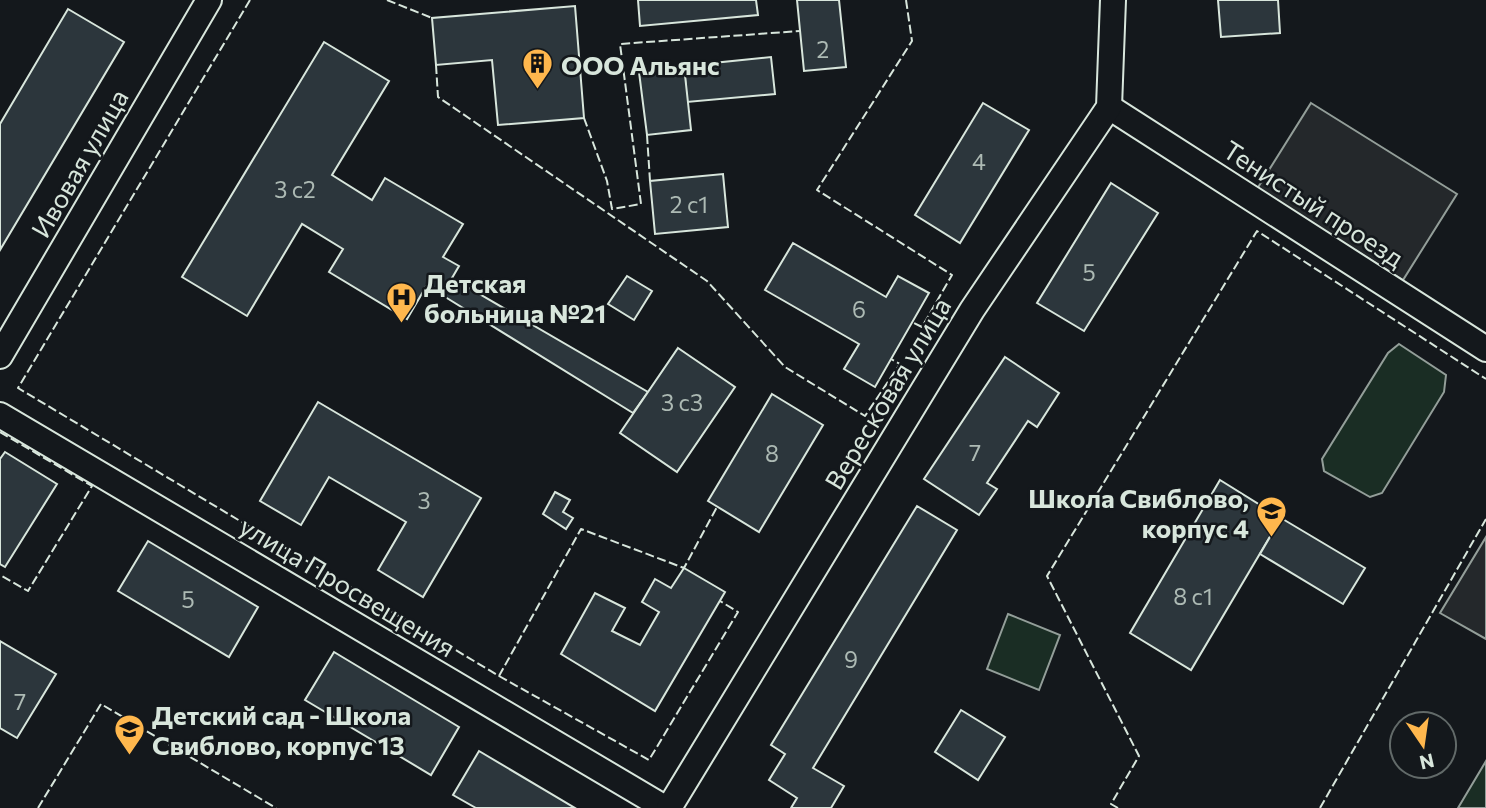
<svg xmlns="http://www.w3.org/2000/svg" width="1486" height="808" viewBox="0 0 1486 808" font-family="Commissioner,sans-serif">
  <rect width="100%" height="100%" fill="#14181c"/>
  <g fill="#1a2d24" stroke="#939e99" stroke-width="2">
    <polygon points="1399,344 1446,375 1444,392 1382,493 1370,497 1324,471 1322,459 1388,353"/>
    <polygon points="1008,614 1060,635 1039,690 987,669"/>
    <polygon points="1486,761 1486,808 1458,808"/>
  </g>
  <g fill="#24282b" stroke="#939e99" stroke-width="2">
    <polygon points="1311,103 1457,194 1403,280 1257,189"/>
    <polygon points="1486,537 1486,639 1440,613"/>
  </g>
  <g fill="#2c363c" stroke="#d8e6dc" stroke-width="2">
    <polygon points="638,0 756,0 758,15 640,26"/>
    <polygon points="797,0 839,0 846,67 804,71"/>
    <polygon points="1218,0 1278,0 1280,33 1221,37"/>
    <polygon points="575,6 584,118 498,125 492,60 436,65 432,18"/>
    <polygon points="68,9 124,42 0,250 0,124"/>
    <polygon points="324,42 389,81 332,175 372,200 385,178 463,224 443,257 459,266 442,295 427,285 407,319 329,272 343,249 302,224 247,316 182,277"/>
    <polygon points="771,57 775,94 687,102 684,66"/>
    <polygon points="684,66 691,130 647,135 639,72"/>
    <polygon points="983,103 1029,130 960,243 915,215"/>
    <polygon points="723,174 728,227 655,234 650,181"/>
    <polygon points="1111,183 1158,213 1084,331 1037,303"/>
    <polygon points="793,243 886,297 898,276 929,293 875,387 844,369 859,344 765,290"/>
    <polygon points="627,276 652,291 634,320 608,304"/>
    <polygon points="452,278 648,392 633,413 442,295"/>
    <polygon points="678,348 735,387 677,472 620,433"/>
    <polygon points="1005,357 1059,393 1037,427 1028,421 987,483 997,489 979,515 924,479"/>
    <polygon points="772,394 823,425 759,532 708,501"/>
    <polygon points="318,402 481,498 423,597 378,570 406,522 329,477 301,525 260,501"/>
    <polygon points="5,452 57,484 5,567 0,564 0,459"/>
    <polygon points="1220,480 1281,518 1191,670 1130,633"/>
    <polygon points="555,492 570,500 563,512 573,518 566,529 543,514"/>
    <polygon points="917,506 957,530 813,768 844,786 831,808 791,808 797,798 769,780 785,754 771,745"/>
    <polygon points="1281,518 1365,568 1343,604 1260,554"/>
    <polygon points="148,541 258,607 229,657 118,591"/>
    <polygon points="684,568 725,592 655,711 561,654 595,593 625,608 612,631 640,645 659,612 642,602 655,579 671,588"/>
    <polygon points="0,641 56,674 17,738 0,728"/>
    <polygon points="334,652 459,727 431,775 305,700"/>
    <polygon points="961,710 1005,737 978,780 935,752"/>
    <polygon points="479,751 575,808 476,808 453,795"/>
  </g>
  <g fill="none" stroke-linecap="round" stroke-linejoin="round">
    <defs>
      <g id="minor">
        <polyline points="1109,107 1486,349"/>
        <polyline points="0,356 209,0"/>
        <polyline points="0,415 665,808"/>
        <polyline points="669,808 972,310 1109,107 1113,0"/>
      </g>
    </defs>
    <use href="#minor" stroke="#d8e6dc" stroke-width="28"/>
    <use href="#minor" stroke="#14181c" stroke-width="24"/>
    <g stroke="#d8e6dc" stroke-width="2" stroke-dasharray="9 3.5" stroke-linecap="butt">
      <polyline points="250,0 18,388 499,676 581,529 684,568 717,507"/>
      <polyline points="387,0 432,18"/>
      <polyline points="906,0 912,41 817,190 952,275 922,327 912,322"/>
      <polyline points="436,65 438,97 707,281 785,367 865,416 900,364 891,359"/>
      <polyline points="584,118 607,181 612,209 641,204 620,44 800,31"/>
      <polyline points="647,135 650,181"/>
      <polyline points="0,432 92,486 28,591 0,575"/>
      <polyline points="499,676 649,760 738,612 720,601"/>
      <polyline points="38,808 101,704 276,808"/>
      <polyline points="1118,808 1111,804 1139,756 1047,576 1257,231 1486,379"/>
      <polyline points="1320,808 1486,519"/>
    </g>
  </g>
  <defs>
    <symbol id="building-pin" viewBox="-11 -11 22 30"><path d="M0 17L-7.5 6A9.5 9.5 0 1 1 7.5 6Z" fill="#ffb74d" stroke="#14181c"/><path d="M-4-6H4V6H1V3H-1V6H-4ZM-2.5-4.3h1.7v1.8h-1.7ZM.8-4.3h1.7v1.8H.8ZM-2.5-1h1.7V.8h-1.7ZM.8-1h1.7V.8H.8Z" fill="#111"/></symbol>
    <symbol id="hospital-pin" viewBox="-11 -11 22 30"><path d="M0 17L-7.5 6A9.5 9.5 0 1 1 7.5 6Z" fill="#ffb74d" stroke="#14181c"/><path d="M-5-5h3v3.5h4V-5h3V5h-3V1.5h-4V5h-3Z" fill="#111"/></symbol>
    <symbol id="school-pin" viewBox="-11 -11 22 30"><path d="M0 17L-7.5 6A9.5 9.5 0 1 1 7.5 6Z" fill="#ffb74d" stroke="#14181c"/><path d="M0-5L7-2L0 1L-7-2ZM-4 1L0 2.5L4 1V4Q0 6-4 4Z" fill="#111"/></symbol>
  </defs>
  <g fill-rule="evenodd">
    <use href="#building-pin" x="520" y="46" width="35" height="47"/>
    <use href="#hospital-pin" x="384" y="280" width="35" height="47"/>
    <use href="#school-pin" x="1254" y="494" width="35" height="47"/>
    <use href="#school-pin" x="112" y="712" width="35" height="47"/>
  </g>
  <g text-anchor="middle" dominant-baseline="central" stroke-width="5" stroke-linejoin="round" paint-order="stroke">
    <g font-size="23" fill="#adbab4">
      <text x="823" y="49">2</text>
      <text x="979" y="161">4</text>
      <text x="295" y="189">3 с2</text>
      <text x="689" y="204">2 с1</text>
      <text x="1089" y="272">5</text>
      <text x="859" y="309">6</text>
      <text x="682" y="402">3 с3</text>
      <text x="975" y="452">7</text>
      <text x="772" y="453">8</text>
      <text x="424" y="500">3</text>
      <text x="1193" y="596">8 с1</text>
      <text x="188" y="599">5</text>
      <text x="851" y="659">9</text>
      <text x="20" y="701">7</text>
    </g>
    <g font-size="26" font-weight="bold" fill="#d8e6dc" stroke="#14181c" text-anchor="start">
      <text x="561" y="64">ООО Альянс</text>
      <text x="424" y="282">Детская<tspan x="424" dy="30">больница №21</tspan></text>
      <text x="1249" y="497" text-anchor="end">Школа Свиблово,<tspan x="1249" dy="30">корпус 4</tspan></text>
      <text x="152" y="714">Детский сад - Школа<tspan x="152" dy="30">Свиблово, корпус 13</tspan></text>
    </g>
    <g font-size="26" fill="#d8e6dc" stroke="#14181c">
      <text transform="translate(79 163) rotate(-60)">Ивовая улица</text>
      <text transform="translate(1314 203) rotate(33)">Тенистый проезд</text>
      <text transform="translate(887 393) rotate(-59)">Вересковая улица</text>
      <text transform="translate(348 586) rotate(31)">улица Просвещения</text>
    </g>
  </g>
  <g transform="translate(1423 745) rotate(167)"><circle r="33" fill="#14181c" stroke="#626a69" stroke-width="2"/>
  <path d="M0-5L12 26L0 18L-12 26Z" fill="#ffb74d"/>
  <text y="-10" font-size="19" font-weight="bold" text-anchor="middle" fill="#d8e6dc">N</text>
  </g>
</svg>
